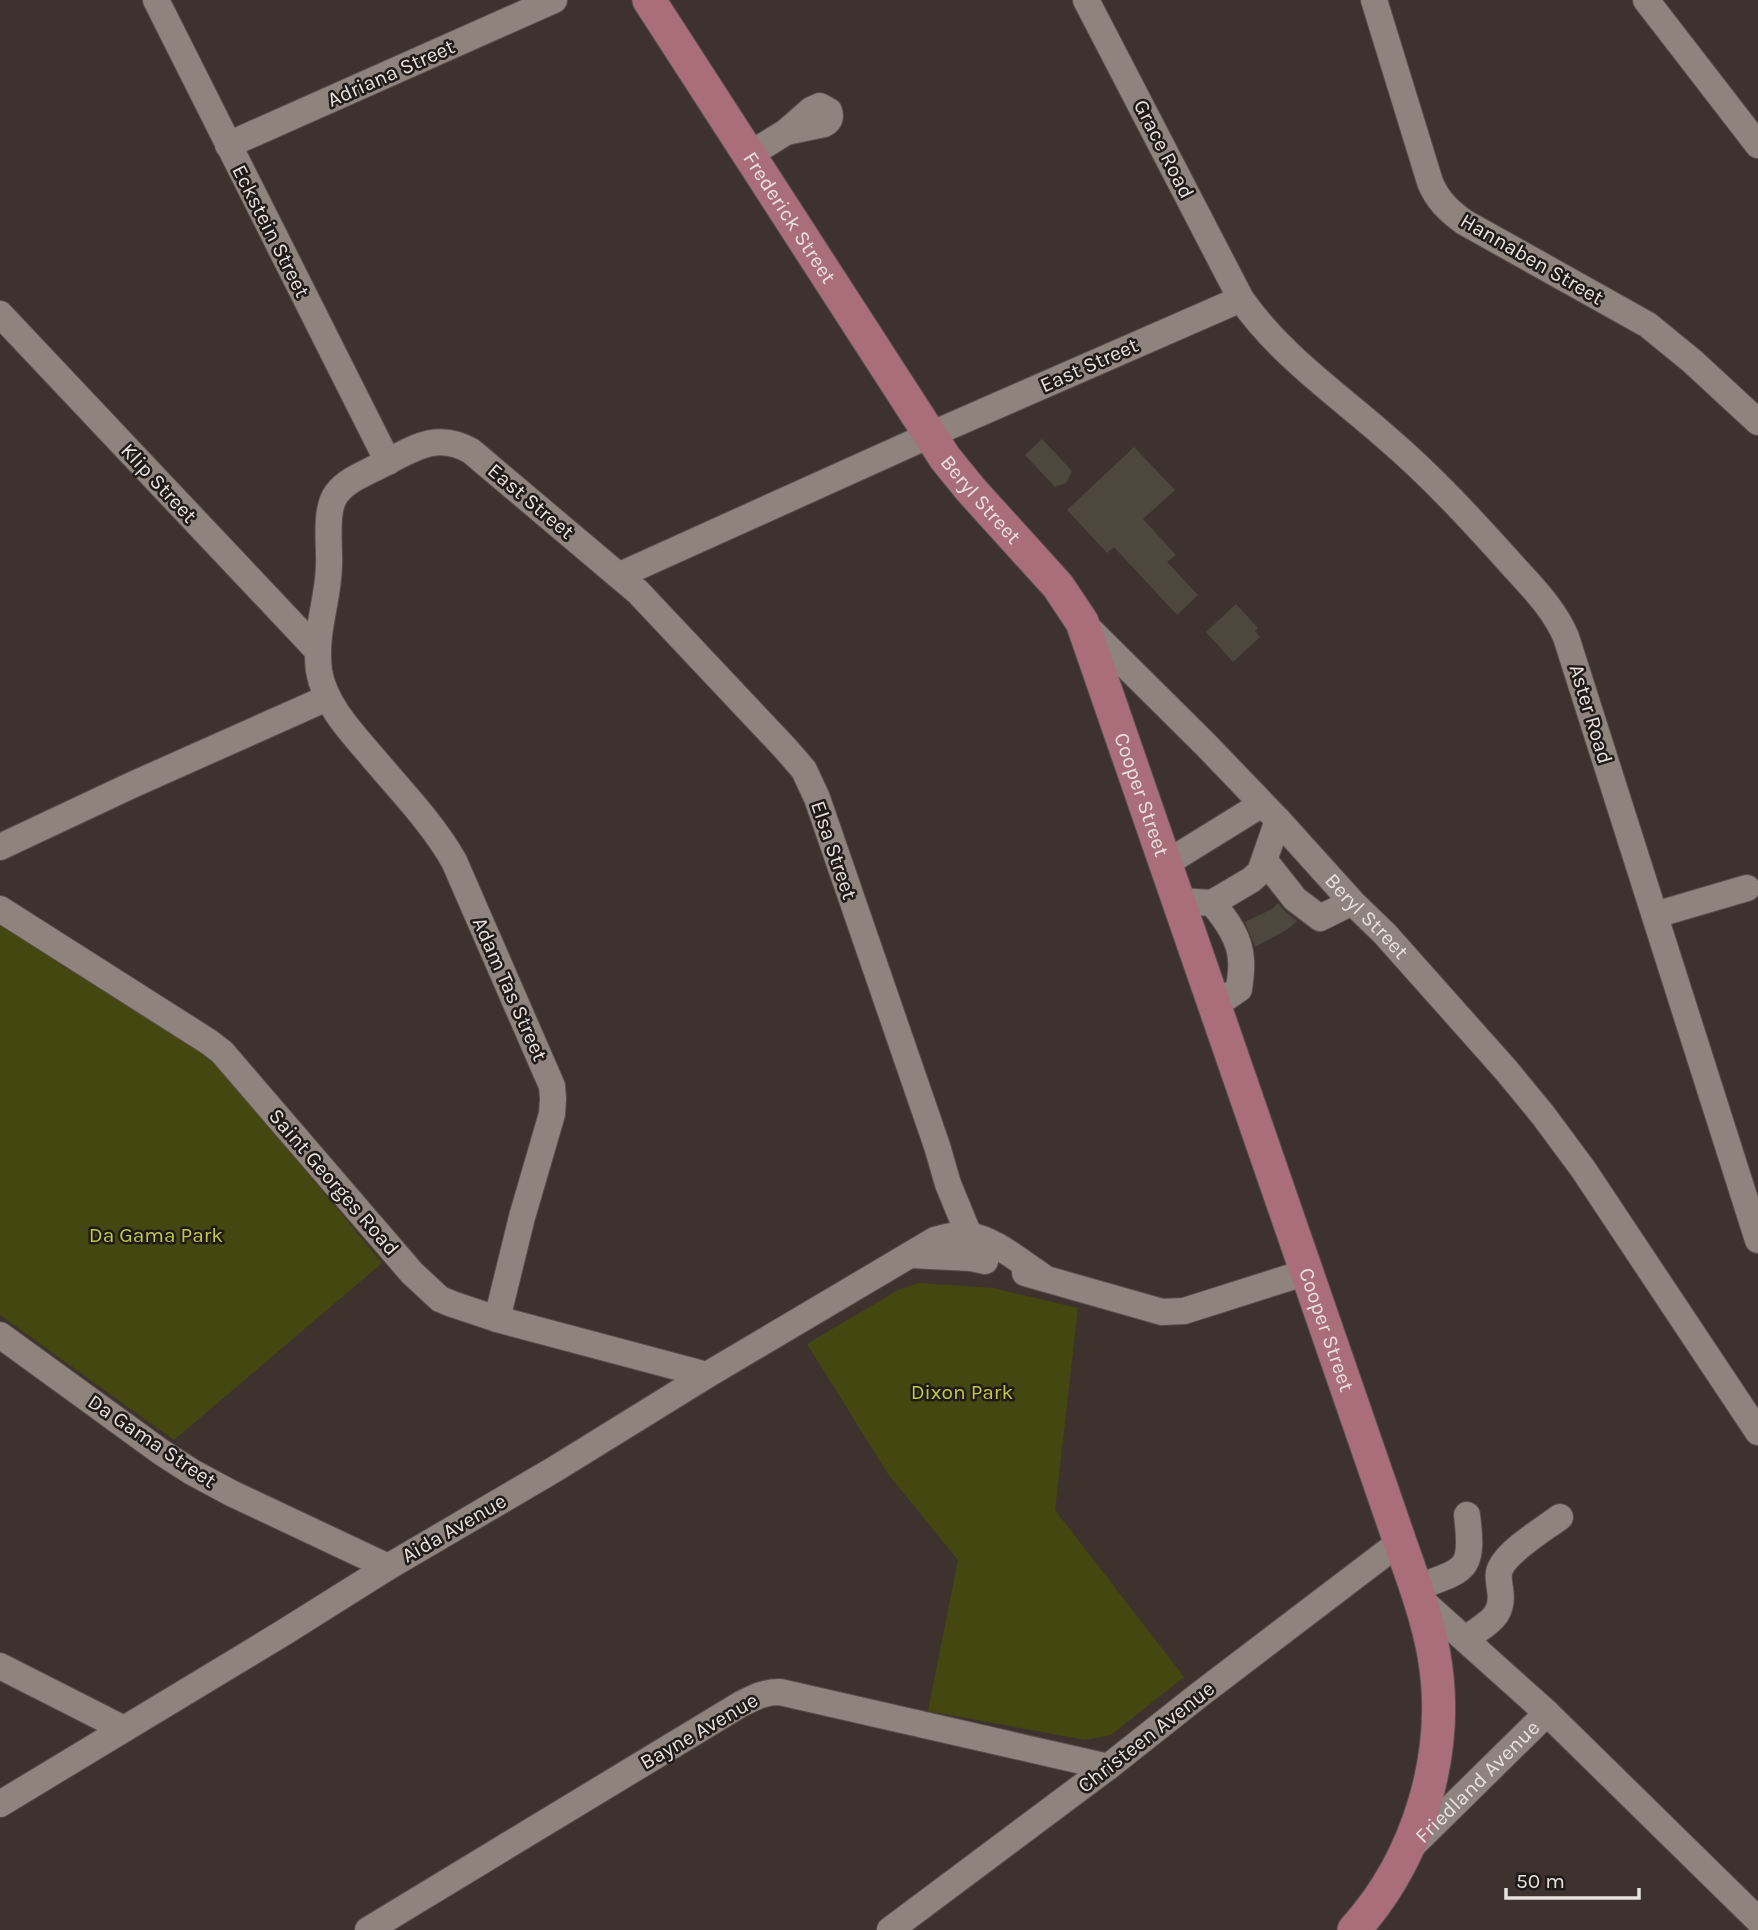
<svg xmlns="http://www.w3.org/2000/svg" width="1758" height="1930" viewBox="0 0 1758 1930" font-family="Karla,sans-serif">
  <rect width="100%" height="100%" fill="#3d322e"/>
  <g fill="#454711">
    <polygon points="0,923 63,966 195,1047 227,1076 382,1263 174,1440 0,1315"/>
    <polygon points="919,1283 993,1288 1078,1308 1055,1510 1184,1677 1111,1735 1085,1740 928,1711 958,1560 888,1474 807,1344 898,1290"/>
  </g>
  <g fill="#4d473e">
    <polygon points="1042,439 1072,471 1066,483 1055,487 1025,455"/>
    <polygon points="1134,447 1175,490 1143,519 1176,555 1167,562 1198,595 1177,615 1114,547 1107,553 1067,510"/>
    <polygon points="1236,604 1258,628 1255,631 1260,637 1233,662 1206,632"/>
    <polygon points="1278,903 1285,911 1297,921 1288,929 1255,947 1245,922 1272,909"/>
  </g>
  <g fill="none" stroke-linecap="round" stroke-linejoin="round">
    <defs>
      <g id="minor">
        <polyline points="156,0 388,462"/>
        <path d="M1086,0l155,299c39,56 96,95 147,140 42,36 80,77 117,118 22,25 48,49 61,80l192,603"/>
        <path d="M1374,0l56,182c7,18 19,29 34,40l184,103 44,36 66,61"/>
        <polyline points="1646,0 1758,145"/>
        <polyline points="228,145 554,0"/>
        <path d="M749,155l37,-23 25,-22 9,-4 9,5c2,6 1,10 -5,13l-38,8"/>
        <polyline points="0,314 318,651"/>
        <polyline points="620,575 930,435 1241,299"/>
        <path id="s1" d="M1083,623l122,121 73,76 74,82 33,32 121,136 37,45 40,54 175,263"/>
        <polyline points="0,847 132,785 327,698"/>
        <polyline points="1265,861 1295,899 1320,918 1352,902"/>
        <polyline points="1165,864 1262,804"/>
        <path d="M1177,901l35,2c14,16 28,35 29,57 1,9 -1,20 -2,29l-25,17"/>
        <polyline points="1212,903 1251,880 1260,872 1278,820"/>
        <polyline points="0,909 209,1042 222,1052 412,1273 440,1299 452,1304 497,1319 707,1375"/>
        <polyline points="1655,915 1747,888"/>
        <polyline points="911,1255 971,1258 985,1261"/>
        <polyline points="1025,1273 1162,1312 1184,1311 1307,1272"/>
        <path d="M497,1319l25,-102 30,-103 1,-15 -1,-13 -98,-225c-21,-37 -52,-69 -79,-101 -22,-26 -50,-54 -56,-89 -5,-39 9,-68 10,-105 1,-20 -5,-57 8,-73 10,-13 27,-19 40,-26 33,-16 58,-37 94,-16l167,141 147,156 19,22 13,28 120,348 11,38 21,51 2,23"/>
        <polyline points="0,1335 161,1452 192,1472 231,1493 388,1567"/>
        <path d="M1416,1588c50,-19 58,-16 51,-73"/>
        <polyline points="1420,1599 1547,1713 1758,1920"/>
        <path d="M1466,1639c20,-16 39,-21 34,-50 -1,-8 -3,-15 1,-22 8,-17 43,-38 59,-50"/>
        <polyline points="0,1666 124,1729"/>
        <path d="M0,1804l283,-171 105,-66 167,-98 152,-94 228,-135c10,-3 22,-6 33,-5 27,4 52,27 74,41"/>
        <path id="s2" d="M1411,1847l136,-134"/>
        <path d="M368,1930l373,-226c14,-7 23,-12 39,-12l328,75"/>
        <polyline points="890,1930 1108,1767 1199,1695 1400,1542"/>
      </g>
      <g id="major">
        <path id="s3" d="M649,0l296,458 26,32 87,96 24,36 318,920c13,37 27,74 34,113 17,97 -15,203 -80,275"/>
      </g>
    </defs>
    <use href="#minor" stroke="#574e4a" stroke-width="28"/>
    <use href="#major" stroke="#574e4a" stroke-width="35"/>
    <use href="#minor" stroke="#8f837e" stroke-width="26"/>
    <use href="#major" stroke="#a96e78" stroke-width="33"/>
  </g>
  <g text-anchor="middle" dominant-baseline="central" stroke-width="5" stroke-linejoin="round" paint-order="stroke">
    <g font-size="21" fill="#e8e1de" stroke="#201b19">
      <text transform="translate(391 73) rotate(-24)">Adriana Street</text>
      <text transform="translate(1164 149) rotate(63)">Grace Road</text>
      <text stroke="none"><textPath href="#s3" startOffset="259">Frederick Street</textPath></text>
      <text transform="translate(271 231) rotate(63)">Eckstein Street</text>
      <text transform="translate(1532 259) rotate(30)">Hannaben Street</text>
      <text transform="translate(1089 365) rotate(-24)">East Street</text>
      <text transform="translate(159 483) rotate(47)">Klip Street</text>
      <text stroke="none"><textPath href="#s3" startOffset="600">Beryl Street</textPath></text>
      <text transform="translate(531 501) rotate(40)">East Street</text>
      <text transform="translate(1591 714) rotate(73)">Aster Road</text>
      <text stroke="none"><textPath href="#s3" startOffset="942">Cooper Street</textPath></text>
      <text transform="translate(834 850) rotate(71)">Elsa Street</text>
      <text stroke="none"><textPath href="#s1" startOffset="408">Beryl Street</textPath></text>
      <text transform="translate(510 989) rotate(66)">Adam Tas Street</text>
      <text transform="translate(334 1182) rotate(49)">Saint Georges Road</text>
      <text stroke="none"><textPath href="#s3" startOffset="1508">Cooper Street</textPath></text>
      <text transform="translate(152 1441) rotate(34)">Da Gama Street</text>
      <text transform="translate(454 1528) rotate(-30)">Aida Avenue</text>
      <text transform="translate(699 1731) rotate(-30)">Bayne Avenue</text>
      <text transform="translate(1146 1737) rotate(-38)">Christeen Avenue</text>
      <text stroke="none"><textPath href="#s2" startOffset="93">Friedland Avenue</textPath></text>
    </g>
    <g font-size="21" fill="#c2c745" stroke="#201b19">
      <text x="156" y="1235">Da Gama Park</text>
      <text x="962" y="1392">Dixon Park</text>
    </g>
  </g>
  <path d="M1506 1888v10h133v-10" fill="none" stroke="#e8e1de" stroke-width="3.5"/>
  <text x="1516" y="1888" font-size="21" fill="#e8e1de" stroke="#201b19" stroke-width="5" paint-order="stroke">50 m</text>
</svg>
